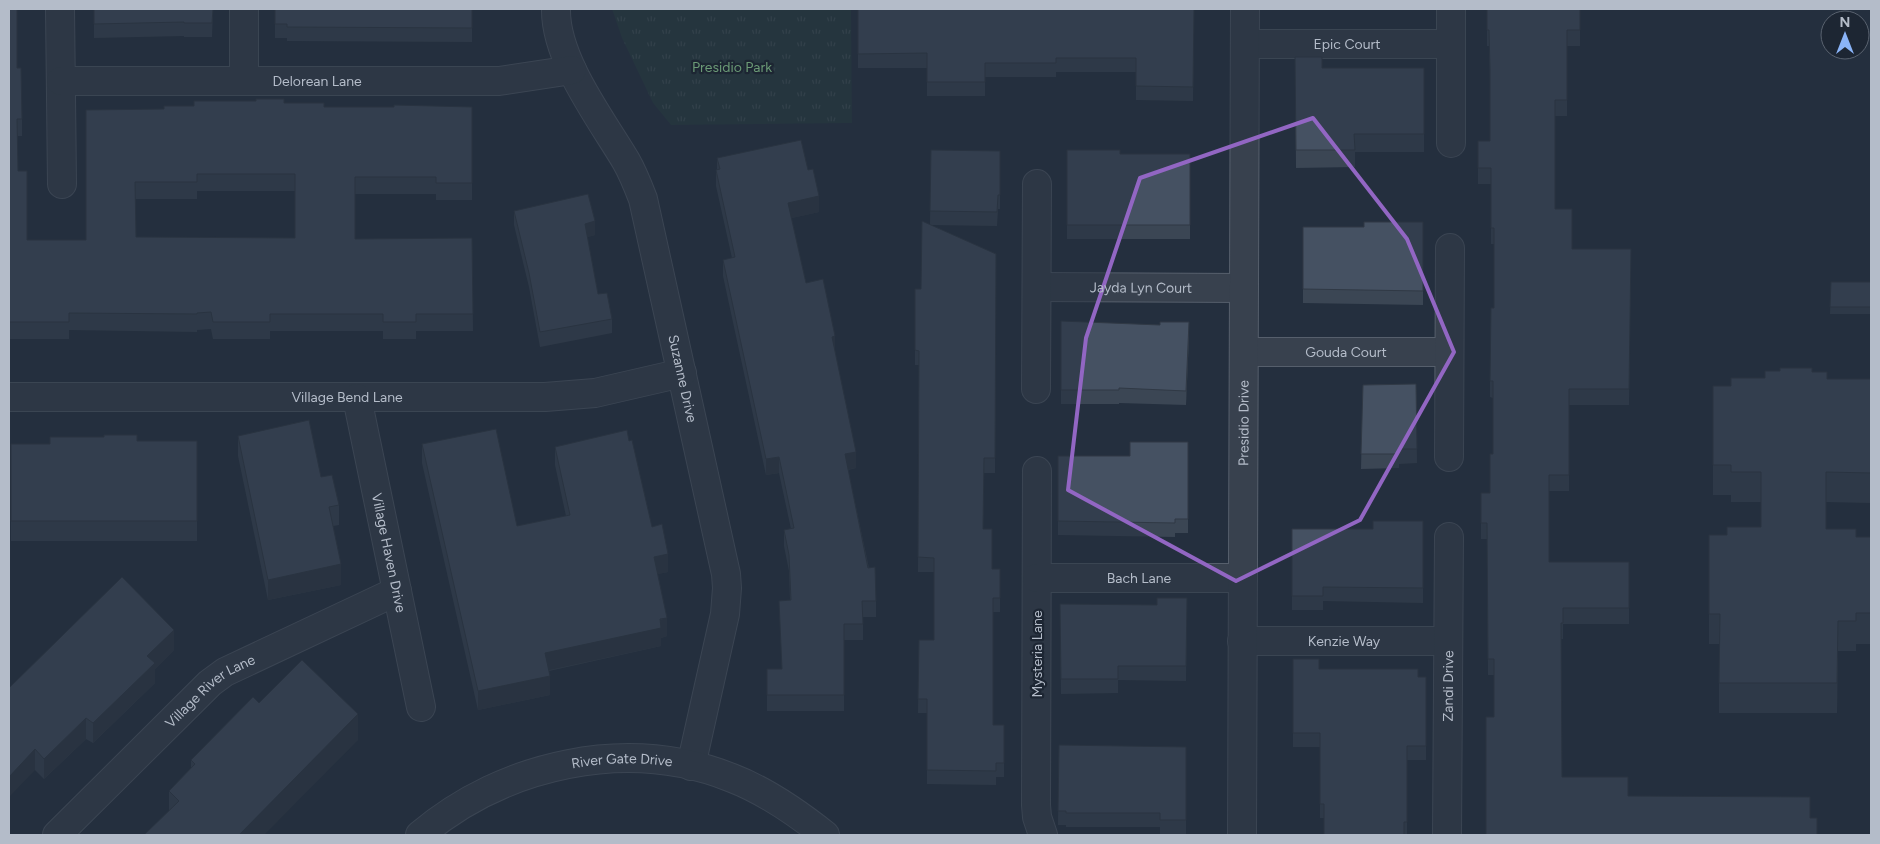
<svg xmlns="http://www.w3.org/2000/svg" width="1880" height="844" viewBox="0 0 1880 844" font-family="Figtree,sans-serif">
  <defs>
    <pattern id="park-tufts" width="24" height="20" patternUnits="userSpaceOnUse" patternTransform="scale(1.25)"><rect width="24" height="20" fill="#263c3f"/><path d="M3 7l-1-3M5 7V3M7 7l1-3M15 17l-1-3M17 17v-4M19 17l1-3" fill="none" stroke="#435659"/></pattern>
  </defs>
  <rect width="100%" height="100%" fill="#242f3e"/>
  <polygon fill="url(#park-tufts)" points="612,9 851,9 852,123 671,125 653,103 622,38"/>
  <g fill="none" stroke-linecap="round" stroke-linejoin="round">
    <defs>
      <g id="minor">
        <polyline points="60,9 62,184"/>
        <polyline points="244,9 244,81"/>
        <path id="s1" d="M556,9c-1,50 45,110 70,152 7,12 12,25 17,38l83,375 1,14 -2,26 -34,152"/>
        <path id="s2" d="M1245,44h206"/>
        <path id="s3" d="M61,81h438l73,-11"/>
        <polyline points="1451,143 1451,9"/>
        <path id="s4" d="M1037,287l207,1"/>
        <path id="s5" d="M1244,352h205"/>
        <polyline points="1036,389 1037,184"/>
        <path id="s6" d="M9,397h536l50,-4 87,-20"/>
        <path id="s7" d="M357,398l64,309"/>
        <polyline points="1449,457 1450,248"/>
        <polyline points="1037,471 1036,805 1037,817 1043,835"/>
        <path id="s8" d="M1037,578h206"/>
        <path id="s9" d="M1242,641h206"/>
        <path id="s10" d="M57,835l153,-152 15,-11 172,-81"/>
        <path id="s11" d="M420,835c84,-71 207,-99 312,-57 34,13 64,34 93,57"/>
        <path id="s12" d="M1242,835l3,-826"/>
        <path id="s13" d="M1447,835l2,-298"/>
      </g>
    </defs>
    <use href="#minor" stroke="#565f6c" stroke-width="30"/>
    <use href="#minor" stroke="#38414e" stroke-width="28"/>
  </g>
  <g fill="#3b4654" fill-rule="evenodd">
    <path d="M9,9l8,59 5,51v17h-5l1,35 9,69h59l78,-131 30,-3 90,-3 40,4h148v93h-36v-6h-81v45l117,-1 1,93h-57v8h-33v-8h-113v8h-57l-2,-10 -14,1v2l-128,-2v9h-60zM197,191h98v47l-159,-1 -1,-38h62z"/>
    <polygon points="94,9 213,9 212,37 184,37 184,36 94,38"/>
    <polygon points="275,9 472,9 472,42 287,41 287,38 275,38"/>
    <polygon points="858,9 1194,9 1193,101 1136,100 1136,72 1056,72 1056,77 985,77 985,96 927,96 927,68 858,68"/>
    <polygon points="1487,9 1580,9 1580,46 1567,46 1567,116 1555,116 1555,209 1572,249 1631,249 1629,405 1569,405 1569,491 1549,491 1549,562 1629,562 1629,624 1563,624 1563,639 1561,639 1486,835 1494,717 1494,675 1488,675 1487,539 1481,539 1481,493 1490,493 1493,454 1493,398 1490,397 1490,381 1494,308 1494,244 1491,244 1491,184 1478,184 1478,141 1490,141 1490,85 1489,46 1487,46"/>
    <polygon points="1295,57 1322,68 1424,68 1424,152 1355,152 1355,167 1296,168"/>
    <polygon points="931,150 1000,151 1000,209 998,209 997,226 931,225 996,254 995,473 984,473 983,529 992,569 1000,569 1000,612 993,612 993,725 1004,725 1004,777 996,777 996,785 927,784 927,713 918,713 919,640 934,640 934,572 918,572 919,365 915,365 915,289 921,289 930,225"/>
    <polygon points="1067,150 1120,154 1190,154 1190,239 1067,239"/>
    <polygon points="717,158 808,170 819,212 791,218 806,283 835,351 856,468 848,470 876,601 876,617 863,617 863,640 844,640 844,711 767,711 767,669 782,669 779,601 790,600 789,571 784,546 784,530 791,529 779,473 766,475 723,276 723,260 732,258 716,186 716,170 717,170"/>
    <polygon points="514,211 595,235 587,237 598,294 612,319 612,333 540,347 529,287 514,225"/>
    <polygon points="1423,222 1423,305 1303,303 1303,227 1364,227"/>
    <polygon points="1831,282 1871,282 1871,314 1830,314"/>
    <polygon points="1061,321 1189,337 1186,405 1119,403 1119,404 1061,404"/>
    <polygon points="1812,372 1827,379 1871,379 1871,503 1826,502 1826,529 1856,537 1871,537 1871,644 1856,644 1856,651 1838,651 1837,713 1719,713 1719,644 1709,644 1709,535 1727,535 1761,527 1761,502 1731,502 1731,495 1713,495 1713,386 1731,386 1765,378"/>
    <polygon points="1416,384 1417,463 1399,464 1399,468 1361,469 1363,385"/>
    <polygon points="238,436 321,477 339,505 339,525 333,526 341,585 268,600 238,456"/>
    <polygon points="137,441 197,441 197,541 11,541 11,444 50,444"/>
    <polygon points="629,441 652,527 668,572 657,574 667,636 661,638 661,646 549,671 550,695 478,710 422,463 422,444 517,526 566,516 555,465 555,447"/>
    <polygon points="1188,442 1188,533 1175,533 1175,537 1058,535 1058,456 1130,456"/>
    <polygon points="1423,521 1423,603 1323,601 1323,610 1292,610 1292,529 1373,529"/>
    <polygon points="1187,598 1186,681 1118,680 1118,693 1061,694 1060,604 1157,605"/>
    <polygon points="174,650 155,669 155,683 93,743 86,739 44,779 35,770 9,688"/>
    <polygon points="1293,659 1319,669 1418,677 1426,677 1426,760 1407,760 1407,835 1324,835 1324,818 1320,818 1320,747 1293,747"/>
    <polygon points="259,703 358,740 169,811 169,791 191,768 191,760"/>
    <polygon points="1059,745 1186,747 1186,834 1160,834 1160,827 1066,827 1066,825 1058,825"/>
  </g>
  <g fill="#303945">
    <polygon points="819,196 819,212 788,219 788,203"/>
    <polygon points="595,221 595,235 585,238 585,224"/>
    <polygon points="1189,322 1189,337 1186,405 1186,391"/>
    <polygon points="835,336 835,352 832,337"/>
    <polygon points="856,452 856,468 845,470 845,454"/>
    <polygon points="779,457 779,473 766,475 766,459"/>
    <polygon points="668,554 668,572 654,575 654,557"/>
    <polygon points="341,564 341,585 268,600 268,580"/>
    <polygon points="667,618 667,636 661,638 661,646 545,671 545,653"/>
    <polygon points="1838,621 1838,651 1837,713 1837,683"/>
    <polygon points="174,630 174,650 155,669 155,683 93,743 93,723 147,656"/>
    <polygon points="550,676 550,695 478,710 478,691"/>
    <polygon points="358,714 358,740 264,835 239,835"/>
    <polygon points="86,718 86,739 44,779 44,759"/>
    <polygon points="35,749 35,770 9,797 9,777"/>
  </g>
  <g fill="#455162" stroke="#303945" fill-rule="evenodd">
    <path d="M9,9h8v59h4l1,51h-5l1,52h9v69h59v-130l78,-1v-3h30v-5h62v-2h28v4h40v4h70v-2l78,2v76h-36v-6h-81v62l117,-1 1,76h-57v8h-33v-8h-113v8h-57l-2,-10 -14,1v1l-128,-1v9h-60zM197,174h98v64l-159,-1 -1,-55h62z"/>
    <polygon points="94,9 213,9 212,23 184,23 184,22 94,24"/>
    <polygon points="275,9 472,9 472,28 287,27 287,24 275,24"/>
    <polygon points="858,9 1194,9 1193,87 1136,86 1136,58 1056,58 1056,63 985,63 985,82 927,82 927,53 858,54"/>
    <polygon points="1487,9 1580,9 1580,30 1567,30 1567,100 1555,100 1555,209 1572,209 1572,249 1631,249 1629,389 1569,389 1569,475 1549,475 1549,562 1629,562 1629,608 1563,608 1563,623 1561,623 1562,777 1628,777 1628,796 1810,797 1810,818 1817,818 1817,835 1486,835 1486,717 1494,717 1494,659 1488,659 1487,523 1481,523 1481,493 1490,493 1490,454 1493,454 1493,381 1490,381 1491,308 1494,308 1494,228 1491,228 1491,168 1478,168 1478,141 1490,141 1490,69 1489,30 1487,30"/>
    <polygon points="1295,57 1322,57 1322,68 1424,68 1424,134 1354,134 1355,150 1296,150"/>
    <polygon points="801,140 808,170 813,169 819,196 788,203 806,283 823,279 835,336 832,337 856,452 845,454 868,568 875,567 876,601 862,601 863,624 844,624 844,695 767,695 767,669 782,669 779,601 791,600 789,555 784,530 794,528 779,457 766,459 723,260 735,257 716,170 720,169 717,158"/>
    <polygon points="931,150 1000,151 1000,195 998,195 997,212 930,211"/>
    <polygon points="1067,150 1120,150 1120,154 1190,154 1190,225 1067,225"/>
    <polygon points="588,194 595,221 585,224 598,294 607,293 612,319 540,332 529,273 514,211"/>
    <polygon points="922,221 996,254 995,458 984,458 983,529 992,529 992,569 1000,569 1000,598 993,598 993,725 1004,725 1004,763 996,763 996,771 927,770 927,699 918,699 919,640 934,640 934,558 918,557 919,351 915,350 915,289 921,289"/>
    <polygon points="1364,222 1423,222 1423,291 1303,289 1303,227 1364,227"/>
    <polygon points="1831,282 1871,282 1871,307 1830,307"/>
    <polygon points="1061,321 1160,325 1160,322 1189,322 1186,391 1119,388 1119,390 1061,390"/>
    <polygon points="1780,368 1812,368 1812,372 1827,372 1827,379 1871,379 1871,473 1826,472 1826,529 1856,529 1856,537 1871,537 1871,613 1856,613 1856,621 1838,621 1837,683 1719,683 1720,614 1709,614 1709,535 1727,535 1727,527 1761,527 1761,472 1731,472 1731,465 1713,465 1713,386 1731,386 1731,378 1765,378 1765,371 1780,371"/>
    <polygon points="1416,384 1417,449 1399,449 1399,454 1361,454 1363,385"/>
    <polygon points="309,420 321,477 332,475 339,505 329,507 341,564 268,580 238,436"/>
    <polygon points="496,429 517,526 570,515 555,447 627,430 629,441 632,440 652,527 662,524 668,554 654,557 667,618 660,619 661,628 545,653 550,676 478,691 422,444"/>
    <polygon points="104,435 137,435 137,441 197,441 197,521 11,521 11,444 50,444 50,437 104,437"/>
    <polygon points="1130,442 1188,442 1188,519 1175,519 1175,523 1058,521 1058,456 1130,456"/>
    <polygon points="1373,521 1423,521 1423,588 1323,587 1323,596 1292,596 1292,529 1373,529"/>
    <polygon points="122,577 174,630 147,656 155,663 93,723 86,718 44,759 35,749 9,777 9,688"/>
    <polygon points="1157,598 1187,598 1186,666 1118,666 1118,679 1061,679 1060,604 1157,605"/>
    <polygon points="1293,659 1319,659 1319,669 1418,669 1418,677 1426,677 1426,746 1407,746 1407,822 1404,822 1404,835 1324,835 1324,804 1320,804 1320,733 1293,733"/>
    <polygon points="302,660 358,714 239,835 144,835 179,801 169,791 195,764 191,760 253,697 259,703"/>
    <polygon points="1059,745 1186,747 1186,820 1160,820 1160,813 1066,813 1066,811 1058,811"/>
  </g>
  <path d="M0 0H1880V844H0ZM1313,118l94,121 47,113 -94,168 -124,61 -168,-91 18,-152 54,-160z" fill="#242f3e" fill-opacity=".55" fill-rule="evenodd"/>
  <path fill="none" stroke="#9266c3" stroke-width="4" stroke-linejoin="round" d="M1313,118l94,121 47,113 -94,168 -124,61 -168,-91 18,-152 54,-160z"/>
  <g text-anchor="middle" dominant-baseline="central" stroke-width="4.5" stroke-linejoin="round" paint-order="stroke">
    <g font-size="14" fill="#b4bcc9" stroke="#1d2633">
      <text stroke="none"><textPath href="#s2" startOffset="102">Epic Court</textPath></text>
      <text stroke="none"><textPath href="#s3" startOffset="256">Delorean Lane</textPath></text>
      <text stroke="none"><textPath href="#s4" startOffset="104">Jayda Lyn Court</textPath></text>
      <text stroke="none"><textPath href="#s5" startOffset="102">Gouda Court</textPath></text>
      <text stroke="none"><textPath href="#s1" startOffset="395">Suzanne Drive</textPath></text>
      <text stroke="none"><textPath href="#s6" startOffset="338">Village Bend Lane</textPath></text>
      <text stroke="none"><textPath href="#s12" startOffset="412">Presidio Drive</textPath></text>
      <text stroke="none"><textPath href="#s7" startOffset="158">Village Haven Drive</textPath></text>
      <text stroke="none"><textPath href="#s8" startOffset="102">Bach Lane</textPath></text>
      <text stroke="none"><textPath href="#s9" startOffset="102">Kenzie Way</textPath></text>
      <text transform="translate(1037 654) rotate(-90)">Mysteria Lane</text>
      <text stroke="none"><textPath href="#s13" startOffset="149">Zandi Drive</textPath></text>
      <text stroke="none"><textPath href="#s10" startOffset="211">Village River Lane</textPath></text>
      <text stroke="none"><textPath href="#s11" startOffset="220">River Gate Drive</textPath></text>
    </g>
    <g font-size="14" fill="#6b9a76" stroke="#1d2633">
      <text x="732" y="67">Presidio Park</text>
    </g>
  </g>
  <rect width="1880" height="844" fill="none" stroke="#b4bcc9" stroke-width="20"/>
  <g transform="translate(1845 35)"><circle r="24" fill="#1d2633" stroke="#59626f"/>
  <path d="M0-4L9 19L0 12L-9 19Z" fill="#8ab4f8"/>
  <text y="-8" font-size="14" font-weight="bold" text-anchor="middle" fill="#b4bcc9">N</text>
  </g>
</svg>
